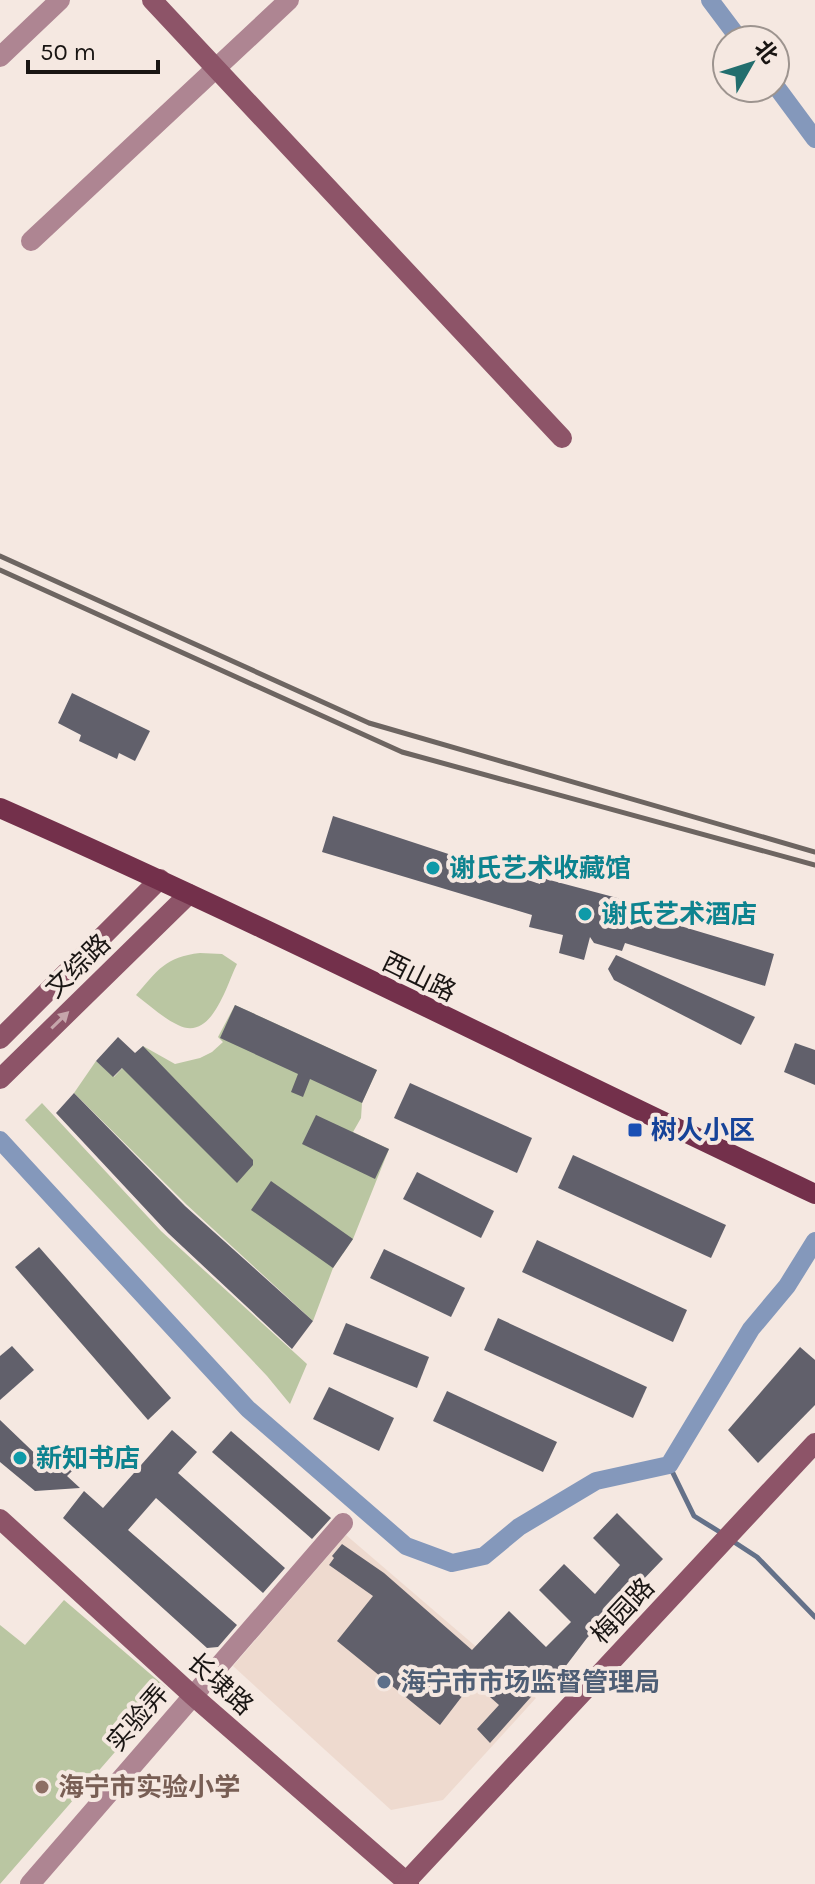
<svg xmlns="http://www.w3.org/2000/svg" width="815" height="1884" viewBox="0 0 815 1884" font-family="Karla,'Noto Sans SC',sans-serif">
  <rect width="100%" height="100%" fill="#f5e8e1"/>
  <polygon fill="#eedacf" points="346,1535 536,1698 443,1800 391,1810 233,1666"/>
  <g fill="#bac6a2">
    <path d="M200,953l22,1 15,10c-11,22 -25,78 -59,61 -15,-7 -29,-20 -42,-30 22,-25 29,-38 64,-42z"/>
    <polygon points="235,1005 377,1070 362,1103 361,1118 353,1132 389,1149 353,1239 333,1268 313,1321 187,1205 74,1093 96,1061 114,1077 143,1046 175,1064 200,1058 212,1052 223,1042 218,1037"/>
    <polygon points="42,1103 161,1231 307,1364 290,1404 267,1376 25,1120"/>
    <polygon points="64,1600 169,1690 0,1884 0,1625 25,1645"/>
  </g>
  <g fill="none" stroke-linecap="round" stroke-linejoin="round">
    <g stroke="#647189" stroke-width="5">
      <polyline points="669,1465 694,1516 723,1534"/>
      <polyline points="731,1540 757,1557 815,1617"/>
    </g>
    <g stroke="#8498bb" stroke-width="18">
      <polyline points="710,0 740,40"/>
      <polyline points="775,85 815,139"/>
      <polyline points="0,1140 248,1409 406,1546 452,1563 484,1556 519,1527 596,1481 669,1465 751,1329 787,1286 815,1241"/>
    </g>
  </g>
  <g fill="#61606b">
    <polygon points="72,693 150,731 135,761 119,753 117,759 79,741 81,735 58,723"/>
    <polygon points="333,816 540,884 542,878 640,904 637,913 774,954 765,986 625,943 622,951 594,943 590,937 584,960 559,953 563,935 529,927 532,915 322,852"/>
    <polygon points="616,955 755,1017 741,1045 614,980 608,969"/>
    <polygon points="235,1005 377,1070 362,1103 310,1079 303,1097 291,1092 298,1074 220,1038"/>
    <polygon points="118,1037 135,1053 143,1046 253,1160 253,1165 237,1183 122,1068 113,1077 96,1061"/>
    <polygon points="795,1043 815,1050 815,1085 784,1072"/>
    <polygon points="410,1083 532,1138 517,1173 394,1118"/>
    <polygon points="74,1093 185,1206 313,1321 292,1349 168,1233 56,1113"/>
    <polygon points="316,1115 389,1149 375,1179 302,1144"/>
    <polygon points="573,1155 726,1225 711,1258 558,1188"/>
    <polygon points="417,1172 494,1211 481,1238 403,1199"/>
    <polygon points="271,1181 353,1239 333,1268 251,1210"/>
    <polygon points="537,1240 687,1310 673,1342 522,1272"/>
    <polygon points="39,1247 171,1398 148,1420 15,1267"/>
    <polygon points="384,1249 465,1288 451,1317 370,1278"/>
    <polygon points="498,1318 647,1387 633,1418 484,1350"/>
    <polygon points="346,1323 429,1357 417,1388 333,1354"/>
    <polygon points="12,1346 34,1370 0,1400 0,1356"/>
    <polygon points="800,1347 815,1360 815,1405 758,1463 728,1430"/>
    <polygon points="329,1387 394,1418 379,1451 313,1419"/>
    <polygon points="447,1391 557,1442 543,1472 433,1421"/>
    <polygon points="0,1420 48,1466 60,1454 73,1470 67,1476 80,1488 35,1491 0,1462"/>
    <polygon points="172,1430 197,1452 178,1473 285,1568 263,1593 156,1498 128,1530 237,1625 218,1647 207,1648 63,1518 84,1491 103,1508"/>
    <polygon points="231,1431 331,1518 312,1539 212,1452"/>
    <polygon points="617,1513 663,1559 587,1638 565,1667 541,1692 538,1689 490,1743 477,1729 499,1705 473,1682 440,1725 337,1641 373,1596 329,1565 334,1558 332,1556 342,1544 384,1573 472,1650 509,1611 546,1647 571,1622 539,1590 564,1564 595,1594 620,1565 593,1538"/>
  </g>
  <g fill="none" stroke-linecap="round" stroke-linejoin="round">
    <g stroke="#ae8592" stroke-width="20">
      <polyline points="0,57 60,0"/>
      <polyline points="31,241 289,0"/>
      <polyline points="30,1884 343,1523"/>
    </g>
    <g stroke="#8d5468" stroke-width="20">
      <polyline points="152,0 562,438"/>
      <polyline points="0,1039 160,879"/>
      <polyline points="0,1079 189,894"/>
      <polyline points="0,1519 192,1695 409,1884"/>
      <polyline points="404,1884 815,1443"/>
    </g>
    <path stroke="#73304b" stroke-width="20" d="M0,808c275,121 543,258 815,386"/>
    <g stroke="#6d6561" stroke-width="5">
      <polyline points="0,556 369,723 815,852"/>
      <polyline points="0,570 402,752 815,865"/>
    </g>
  </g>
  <defs><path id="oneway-solid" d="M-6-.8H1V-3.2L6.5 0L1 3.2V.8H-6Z" transform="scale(2)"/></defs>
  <use fill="#c6a5ab" href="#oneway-solid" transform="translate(60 1020) rotate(-44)"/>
  <g fill="#0f9aa8" stroke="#f5e8e1" stroke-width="3">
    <circle cx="433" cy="868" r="8"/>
    <circle cx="585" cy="914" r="8"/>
    <circle cx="20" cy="1458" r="8"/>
  </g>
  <rect fill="#1a4fb4" stroke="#f5e8e1" stroke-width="3" x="627" y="1122" width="16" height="16" rx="4"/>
  <circle fill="#5c6f8a" stroke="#f5e8e1" stroke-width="3" cx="384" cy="1682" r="8"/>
  <circle fill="#8d6e63" stroke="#f5e8e1" stroke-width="3" cx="42" cy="1787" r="8"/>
  <g text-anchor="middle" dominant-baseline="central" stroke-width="8" stroke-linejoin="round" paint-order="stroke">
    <g font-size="26" font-weight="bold" fill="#0d838f" stroke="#f5e8e1" text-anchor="start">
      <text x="449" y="868">谢氏艺术收藏馆</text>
      <text x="601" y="914">谢氏艺术酒店</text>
      <text x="36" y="1458">新知书店</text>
    </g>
    <g font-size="26" fill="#191513" stroke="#f5e8e1">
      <text transform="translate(78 966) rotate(-44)">文综路</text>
      <text transform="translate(419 977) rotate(26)">西山路</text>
      <text transform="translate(623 1611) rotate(-47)">梅园路</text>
      <text transform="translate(220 1684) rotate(42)">长埭路</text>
      <text transform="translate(138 1718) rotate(-49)">实验弄</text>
    </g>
    <g font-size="26" font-weight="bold" fill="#164399" stroke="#f5e8e1" text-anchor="start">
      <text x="651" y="1130">树人小区</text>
    </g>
    <g font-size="26" font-weight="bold" fill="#4e5e75" stroke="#f5e8e1" text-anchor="start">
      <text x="400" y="1682">海宁市市场监督管理局</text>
    </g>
    <g font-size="26" font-weight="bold" fill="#785e54" stroke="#f5e8e1" text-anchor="start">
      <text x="58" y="1787">海宁市实验小学</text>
    </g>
  </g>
  <g transform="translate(751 64) rotate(51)"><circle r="38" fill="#f5e8e1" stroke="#9d948f" stroke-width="2"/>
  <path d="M0-6L14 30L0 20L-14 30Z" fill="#226e6e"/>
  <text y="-12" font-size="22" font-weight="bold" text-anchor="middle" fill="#191513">北</text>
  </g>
  <path d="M28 60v12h130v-12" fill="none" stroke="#191513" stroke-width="4"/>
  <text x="40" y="60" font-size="24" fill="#191513" stroke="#f5e8e1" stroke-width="6" paint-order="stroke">50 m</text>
</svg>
